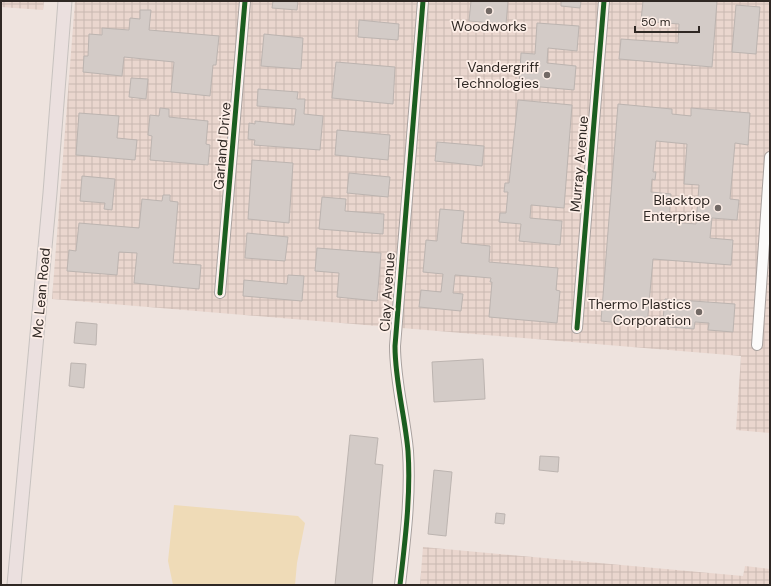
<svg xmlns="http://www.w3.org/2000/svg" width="771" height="586" viewBox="0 0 771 586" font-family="'DM Sans',sans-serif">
  <defs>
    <pattern id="industrial-grid" width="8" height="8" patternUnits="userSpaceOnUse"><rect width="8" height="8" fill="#ead6ce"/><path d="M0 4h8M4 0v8" fill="none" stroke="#c9b8b1"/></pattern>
  </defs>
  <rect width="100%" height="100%" fill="#eee3de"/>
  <g fill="url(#industrial-grid)">
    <polygon points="1,1 44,1 43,10 1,7"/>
    <polygon points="75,1 770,1 770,433 736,430 741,356 52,299"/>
    <polygon points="423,547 743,576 745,566 770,569 770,585 420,585"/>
  </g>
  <polygon fill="#efdbb7" points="174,505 298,516 305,523 297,563 295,585 173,585 168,561"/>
  <g fill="#d3cbc7" stroke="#bcb4b0" fill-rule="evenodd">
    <polygon points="273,1 298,1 297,10 272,8"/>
    <polygon points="471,1 508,1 506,24 469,21"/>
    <polygon points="561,1 581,1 580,8 561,6"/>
    <polygon points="643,1 717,1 712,67 619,59 621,39 678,43 679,24 641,21"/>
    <polygon points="736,5 760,7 756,54 732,52"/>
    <polygon points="140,10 151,10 149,30 219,36 216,65 213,65 210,96 171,92 174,62 124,57 122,76 83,72 84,56 88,56 89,34 102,35 102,28 129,30 130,18 140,19"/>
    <polygon points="359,20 399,24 398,40 358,37"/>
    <polygon points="537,23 579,26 577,51 548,48 547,63 576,66 574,90 519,85 521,53 535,54"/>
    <polygon points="264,34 303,38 301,69 261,66"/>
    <polygon points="336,62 395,67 393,104 332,98"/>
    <polygon points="131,78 148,79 146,99 129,97"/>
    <polygon points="258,89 298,92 297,99 305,99 304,114 323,116 320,150 254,145 255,140 248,139 249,123 255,124 255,121 294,125 296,109 257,106"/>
    <polygon points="518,100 572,105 564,208 531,205 530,218 562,221 560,245 519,241 521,224 499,222 500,213 506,213 508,192 504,192 505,183 509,183"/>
    <path d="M618,104l54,5v5l19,2v-8l59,5 -2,32 -13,-2 -5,56 9,1 -2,20 -25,-2 -2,20 23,2 -2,25 -78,-6 -6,67 -46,-5zM656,141l31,3 -3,40 15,1 -3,39 -27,-2 2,-28 -20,-2 1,-13 3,1 1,-8h-3z"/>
    <polygon points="160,108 169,109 169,117 208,121 206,144 210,145 208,165 150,160 152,136 148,135 150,115 159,116"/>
    <polygon points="79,113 119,116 117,138 137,140 135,160 76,155"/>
    <polygon points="337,130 390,135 388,160 335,155"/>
    <polygon points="437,142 484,146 482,166 435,161"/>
    <polygon points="252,160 293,163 289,223 248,219"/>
    <polygon points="349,173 390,177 388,197 347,193"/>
    <polygon points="82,176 115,179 112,210 104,209 105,203 80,201"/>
    <polygon points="163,195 170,195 170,201 178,202 173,263 201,265 199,289 134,283 137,253 119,252 117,275 67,271 69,250 76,251 79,223 139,228 142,199 162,201"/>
    <polygon points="322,197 346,199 345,211 384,214 383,234 319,229"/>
    <polygon points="440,209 464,211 461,243 490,246 489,262 558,268 556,290 560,291 557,323 489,317 492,282 490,282 491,278 455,275 453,293 463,294 461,311 419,307 421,290 441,292 443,274 423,272 426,240 437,241"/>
    <polygon points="247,233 288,237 285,261 245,258"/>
    <polygon points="317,248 381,253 377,301 337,297 339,273 315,271"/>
    <polygon points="288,275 304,276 302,301 243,296 244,280 287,284"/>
    <polygon points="665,299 735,304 733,332 708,330 709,323 695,322 694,329 670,327 671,320 663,319"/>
    <polygon points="76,322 97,324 96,345 74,343"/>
    <polygon points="483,359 485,399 434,402 432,362"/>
    <polygon points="71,363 86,364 84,388 69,386"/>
    <polygon points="350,435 378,438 375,464 383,465 372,585 335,585"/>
    <polygon points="540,456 559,457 558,472 539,470"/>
    <polygon points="434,470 452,472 446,536 428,534"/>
    <polygon points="496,513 505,514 504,524 495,523"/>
  </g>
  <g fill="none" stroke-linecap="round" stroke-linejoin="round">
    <defs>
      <g id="minor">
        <polyline points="220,293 245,1"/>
        <polyline points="577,328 604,1"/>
        <polyline points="757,345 770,157"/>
        <path d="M400,585c5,-44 11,-90 8,-134 -3,-35 -13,-69 -13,-105l28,-345"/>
      </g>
      <polyline id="major" points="14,585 50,193 65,1"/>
    </defs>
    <use href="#minor" stroke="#a9a19e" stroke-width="12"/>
    <use href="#major" stroke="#c7c2bf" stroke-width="15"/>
    <use href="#minor" stroke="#fcfbfa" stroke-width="10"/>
    <use href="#major" stroke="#ebe0df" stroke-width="13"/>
    <defs>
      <g id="cycleway">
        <polyline points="220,293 245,1"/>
        <polyline points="577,328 604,1"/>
        <path d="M400,585c5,-44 11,-90 8,-134 -3,-35 -13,-69 -13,-105l28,-345"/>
      </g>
    </defs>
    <use href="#cycleway" stroke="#feefe8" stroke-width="8"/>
    <use href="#cycleway" stroke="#1b5e20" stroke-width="5"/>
  </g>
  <g fill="#726965" stroke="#feefe8" stroke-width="1.5">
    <circle cx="489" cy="11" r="4"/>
    <circle cx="547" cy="75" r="4"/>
    <circle cx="718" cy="208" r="4"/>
    <circle cx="699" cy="312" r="4"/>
  </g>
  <g text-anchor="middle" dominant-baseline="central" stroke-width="3.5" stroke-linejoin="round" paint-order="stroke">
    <g font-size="14" fill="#2f2824" stroke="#feefe8" text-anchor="end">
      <text x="489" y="26" text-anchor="middle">Woodworks</text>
      <text x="539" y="67">Vandergriff<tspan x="539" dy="16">Technologies</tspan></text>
      <text x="710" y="200">Blacktop<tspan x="710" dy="16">Enterprise</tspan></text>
      <text x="691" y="304">Thermo Plastics<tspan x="691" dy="16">Corporation</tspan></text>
    </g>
    <g font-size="14" fill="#2f2824" stroke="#feefe8">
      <text transform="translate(222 146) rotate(-85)">Garland Drive</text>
      <text transform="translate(579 164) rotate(-85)">Murray Avenue</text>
      <text transform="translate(387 292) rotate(-86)">Clay Avenue</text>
      <text transform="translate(41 293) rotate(-85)">Mc Lean Road</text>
    </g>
  </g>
  <rect width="771" height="586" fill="none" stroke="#2f2824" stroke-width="4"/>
  <path d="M635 26v6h64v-6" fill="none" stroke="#2f2824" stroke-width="2"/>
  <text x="641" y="26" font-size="12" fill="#2f2824" stroke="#feefe8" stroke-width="3" paint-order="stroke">50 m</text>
</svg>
